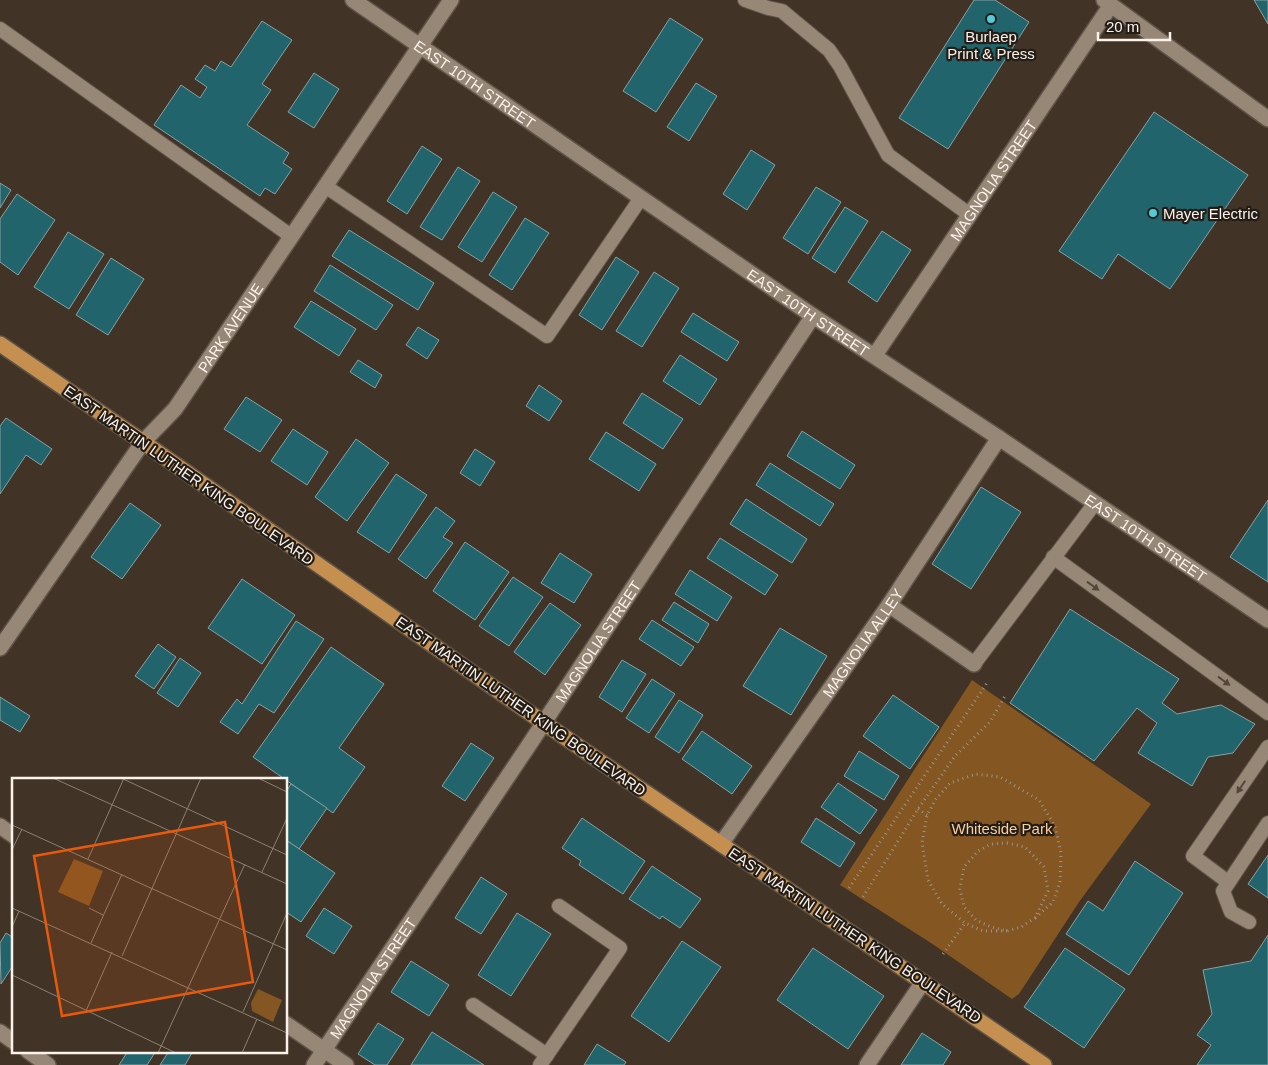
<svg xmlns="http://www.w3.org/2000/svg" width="1268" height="1065" viewBox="0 0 1268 1065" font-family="Helvetica,sans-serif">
  <rect width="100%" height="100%" fill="#413426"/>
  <polygon fill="#845622" points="972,680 1151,804 1079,902 1019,994 1012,999 931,943 840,885"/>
  <g fill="#22646b" stroke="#87a1a4">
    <polygon points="974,0 995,0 1029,22 948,149 899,118"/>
    <polygon points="1254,0 1268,0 1268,24"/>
    <polygon points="670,18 703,39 656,112 623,91"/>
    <polygon points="262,21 292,40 262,84 271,90 247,125 289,153 283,163 292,169 275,194 265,188 260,196 154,125 181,85 200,98 207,87 195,79 205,65 215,71 221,61 231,67"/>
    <polygon points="314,73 339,89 314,128 288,112"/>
    <polygon points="696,83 717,96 689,141 667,127"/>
    <polygon points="1154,112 1248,175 1170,289 1118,254 1102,279 1059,251"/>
    <polygon points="422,146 442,159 407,214 387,201"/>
    <polygon points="751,150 775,165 747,210 723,194"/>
    <polygon points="458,167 480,181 442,240 420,227"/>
    <polygon points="0,183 11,190 0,208"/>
    <polygon points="816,187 841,202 808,254 783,238"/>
    <polygon points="493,192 517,207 482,262 458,247"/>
    <polygon points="17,194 55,220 18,275 0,262 0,219"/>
    <polygon points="845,207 868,221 835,273 812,258"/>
    <polygon points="525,218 549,233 512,290 489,275"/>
    <polygon points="349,230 434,283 418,310 332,256"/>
    <polygon points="882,231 911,250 877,302 848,282"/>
    <polygon points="68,232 104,254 69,309 34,287"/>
    <polygon points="616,257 639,272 602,330 579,315"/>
    <polygon points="111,258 144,279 108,335 76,315"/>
    <polygon points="330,265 393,305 376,330 314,291"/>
    <polygon points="654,272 679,288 642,347 616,331"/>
    <polygon points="311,301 356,329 339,356 294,327"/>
    <polygon points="693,313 739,342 727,361 681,332"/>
    <polygon points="418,327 439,340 427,359 406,345"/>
    <polygon points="680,355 717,379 700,405 663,381"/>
    <polygon points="358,360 382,375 375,388 350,372"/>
    <polygon points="539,385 562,401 549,421 526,406"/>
    <polygon points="642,393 683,419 663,449 623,423"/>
    <polygon points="246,397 282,420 260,452 224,429"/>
    <polygon points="6,418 52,449 41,465 26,455 0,494 0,426"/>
    <polygon points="293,429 328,452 307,485 271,461"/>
    <polygon points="802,431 855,465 840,489 787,456"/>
    <polygon points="606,432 656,464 639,491 589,459"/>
    <polygon points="356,439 389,463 347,521 315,497"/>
    <polygon points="475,449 495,462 480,486 460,473"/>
    <polygon points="770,463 834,504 820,526 756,485"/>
    <polygon points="396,474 427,495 389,553 357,532"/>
    <polygon points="981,487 1021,512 971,589 932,564"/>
    <polygon points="746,499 807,539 792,563 730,524"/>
    <polygon points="1268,500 1268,582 1230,557"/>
    <polygon points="130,503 161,525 122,579 91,557"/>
    <polygon points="436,507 455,521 443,537 453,543 426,579 398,559"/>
    <polygon points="720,538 778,575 765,595 707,558"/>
    <polygon points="465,542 509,572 475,620 433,591"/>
    <polygon points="560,553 592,574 574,603 541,583"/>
    <polygon points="690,570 732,597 717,621 675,594"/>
    <polygon points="513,577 543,597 509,646 479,626"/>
    <polygon points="242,579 295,615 262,664 208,628"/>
    <polygon points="674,602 709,624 698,643 662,620"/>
    <polygon points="550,603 581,625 545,675 514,652"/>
    <polygon points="1070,609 1179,679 1162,703 1177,714 1221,705 1255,724 1233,753 1208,757 1192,786 1138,753 1157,723 1137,708 1094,761 1010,703"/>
    <polygon points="652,620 694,647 681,666 639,639"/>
    <polygon points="296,621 324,639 274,713 259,704 238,734 220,722 237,699 242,704"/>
    <polygon points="780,628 827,656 791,715 743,686"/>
    <polygon points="158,644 176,657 154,689 135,676"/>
    <polygon points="331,647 384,684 339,748 365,767 333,813 253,757"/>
    <polygon points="180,658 201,673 178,707 157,693"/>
    <polygon points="622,660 646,674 622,712 599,697"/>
    <polygon points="652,679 675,694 649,733 626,718"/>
    <polygon points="893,695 939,727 910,769 863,736"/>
    <polygon points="0,697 30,716 20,732 0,720"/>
    <polygon points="679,700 703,715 679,753 655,737"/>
    <polygon points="702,731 752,766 732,794 682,759"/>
    <polygon points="471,743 494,758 465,801 442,786"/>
    <polygon points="859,751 899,776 884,800 844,776"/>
    <polygon points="838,783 877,810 860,834 821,807"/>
    <polygon points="291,784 327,808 299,849 286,840 286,792"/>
    <polygon points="582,818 645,861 623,894 579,865 581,861 562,848"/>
    <polygon points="816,818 855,843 840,867 801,842"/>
    <polygon points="286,840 335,873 301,922 286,912"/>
    <polygon points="1268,855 1268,898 1248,884"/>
    <polygon points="1135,861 1183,893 1129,975 1066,934 1088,901 1103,911"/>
    <polygon points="652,866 701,899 680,928 662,916 660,919 629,899"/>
    <polygon points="481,877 507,894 481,934 455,918"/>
    <polygon points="324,908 352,926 334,954 306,936"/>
    <polygon points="517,913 551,934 511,996 478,975"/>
    <polygon points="6,933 14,938 14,964 1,984 0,943"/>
    <polygon points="1268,935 1268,1065 1197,1065 1211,1045 1197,1035 1212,1014 1203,970 1251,961"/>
    <polygon points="682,941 721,967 669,1042 631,1016"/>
    <polygon points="813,948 884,996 848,1049 777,1000"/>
    <polygon points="1065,948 1125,989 1084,1048 1024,1007"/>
    <polygon points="411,961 449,985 429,1016 391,992"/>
    <polygon points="378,1023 404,1039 387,1065 375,1065 358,1054"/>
    <polygon points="432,1032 484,1065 411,1065"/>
    <polygon points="922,1033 951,1052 943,1065 901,1065"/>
    <polygon points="597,1044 626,1062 624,1065 584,1065"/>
    <polygon points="128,1051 156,1051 147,1065 119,1065"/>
    <polygon points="169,1051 193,1051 185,1065 160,1065"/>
  </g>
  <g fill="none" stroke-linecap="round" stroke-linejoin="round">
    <defs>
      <g id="lane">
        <polyline points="745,0 768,8 782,11 829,50 840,66 888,155 970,215"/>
        <polyline points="0,29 291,236"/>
        <polyline points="325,186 547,336 641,198"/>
        <polyline points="1053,557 1268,713"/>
        <polyline points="974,664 1095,503"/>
        <polyline points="1228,882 1193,856 1268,747"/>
        <polyline points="1249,922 1231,912 1223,891 1268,823"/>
        <polyline points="473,1005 547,1055"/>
        <polyline points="540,1065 620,948 559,906"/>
      </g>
      <g id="street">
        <path id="s1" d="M353,0l460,316 186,122 269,182"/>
        <polyline points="1104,0 1268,119"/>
        <path id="s2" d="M875,355l236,-350"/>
        <polyline points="889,605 974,664"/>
        <path id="s3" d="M0,648l143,-206 32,-33 276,-409"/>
        <polyline points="0,826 14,836"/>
        <path id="s4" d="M721,844l168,-239 110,-167"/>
        <polyline points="286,1024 346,1065"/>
        <polyline points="0,1032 14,1042"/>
        <polyline points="28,1051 48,1065"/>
        <path id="s5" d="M314,1065l213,-317 286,-432"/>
        <polyline points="867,1065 923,982"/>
      </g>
      <polyline id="primary" points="0,344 143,442 544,723 1044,1065"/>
    </defs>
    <use href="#lane" stroke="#5e5347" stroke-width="16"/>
    <use href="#street" stroke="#5e5347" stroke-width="18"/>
    <use href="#primary" stroke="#5e5347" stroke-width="18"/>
    <g stroke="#9d9287" stroke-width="3" stroke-dasharray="1 4" stroke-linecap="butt">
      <polyline points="918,809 927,815"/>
      <polygon points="1007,843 1025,847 1044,867 1048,891 1035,918 1021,927 1007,931 991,927 976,920 964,907 960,889 964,867 978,851 991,844"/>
      <polyline points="849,888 987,683"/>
      <polyline points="863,897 918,809 955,756 990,722 1005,696"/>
      <polyline points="1007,931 983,931 965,923 942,904 928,880 922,843 927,815 936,799 950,783 976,774 1000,777 1039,800 1055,826 1061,853 1060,882 1053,902 1035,918"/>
      <polyline points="943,954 965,923"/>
    </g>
    <use href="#lane" stroke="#968777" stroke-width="14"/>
    <use href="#street" stroke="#968777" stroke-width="15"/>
    <use href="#primary" stroke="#c58f50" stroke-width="15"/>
  </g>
  <defs><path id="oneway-solid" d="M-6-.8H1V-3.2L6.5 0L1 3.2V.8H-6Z" transform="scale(1.25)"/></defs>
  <g fill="#51473d">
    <use href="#oneway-solid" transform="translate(1093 586) rotate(36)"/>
    <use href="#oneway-solid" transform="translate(1224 681) rotate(36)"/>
    <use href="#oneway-solid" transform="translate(1241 787) rotate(124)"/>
  </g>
  <g fill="#52cbd9" stroke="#231d17" stroke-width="2">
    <circle cx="991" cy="19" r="5"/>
    <circle cx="1153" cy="213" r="5"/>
  </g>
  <g text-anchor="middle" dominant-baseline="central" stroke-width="4.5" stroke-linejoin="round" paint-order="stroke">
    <g font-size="15" fill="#fbf2ea" stroke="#231d17">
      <text x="991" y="36">Burlaep<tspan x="991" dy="17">Print &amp; Press</tspan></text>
      <text x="1163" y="213" text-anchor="start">Mayer Electric</text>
    </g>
    <g font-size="15" fill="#fbf2ea" stroke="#231d17">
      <text stroke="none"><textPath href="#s1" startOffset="148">EAST 10TH STREET</textPath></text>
      <text stroke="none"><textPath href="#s2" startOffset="211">MAGNOLIA STREET</textPath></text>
      <text stroke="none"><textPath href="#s1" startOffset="552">EAST 10TH STREET</textPath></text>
      <text stroke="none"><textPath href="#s3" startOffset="395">PARK AVENUE</textPath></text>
      <text transform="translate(189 475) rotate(35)">EAST MARTIN LUTHER KING BOULEVARD</text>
      <text stroke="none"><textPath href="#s1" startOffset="958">EAST 10TH STREET</textPath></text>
      <text stroke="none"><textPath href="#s5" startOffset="510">MAGNOLIA STREET</textPath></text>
      <text stroke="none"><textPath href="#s4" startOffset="246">MAGNOLIA ALLEY</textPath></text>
      <text transform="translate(521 706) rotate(35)">EAST MARTIN LUTHER KING BOULEVARD</text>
      <text transform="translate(855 935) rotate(34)">EAST MARTIN LUTHER KING BOULEVARD</text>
      <text stroke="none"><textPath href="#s5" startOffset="105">MAGNOLIA STREET</textPath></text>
    </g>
    <g font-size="15" fill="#fecd9c" stroke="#231d17">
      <text x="1002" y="828">Whiteside Park</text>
    </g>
  </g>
  <g transform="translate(12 778)">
    <rect width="275" height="275" fill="#413426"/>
    <path d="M62,81l29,12 -14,35 -31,-14zM246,211l24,11 -9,22 -21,-11 -1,-8z" fill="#845622"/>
    <path fill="none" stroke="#8b8074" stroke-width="1" d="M41,0l234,106M109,0l166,77M246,0l29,14M0,47l275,125M0,72l10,-21M76,81l36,-81M250,94l25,-54M0,130l275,125M77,130l14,7M0,149l7,-16M79,165l31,-69M110,178l79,-178M0,197l164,78M74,233l26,-59M231,234l44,-99M146,275l87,-189M230,275l15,-34"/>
    <path fill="#e8590c" fill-opacity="0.15" stroke="#e8590c" stroke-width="2.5" d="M213,44l28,160 -191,34 -28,-160z"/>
    <rect width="275" height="275" fill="none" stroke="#fbf2ea" stroke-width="2.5"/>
  </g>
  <path d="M1098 32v8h72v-8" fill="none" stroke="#fbf2ea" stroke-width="2.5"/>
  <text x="1106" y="32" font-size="15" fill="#fbf2ea" stroke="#231d17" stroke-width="4" paint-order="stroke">20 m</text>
</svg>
